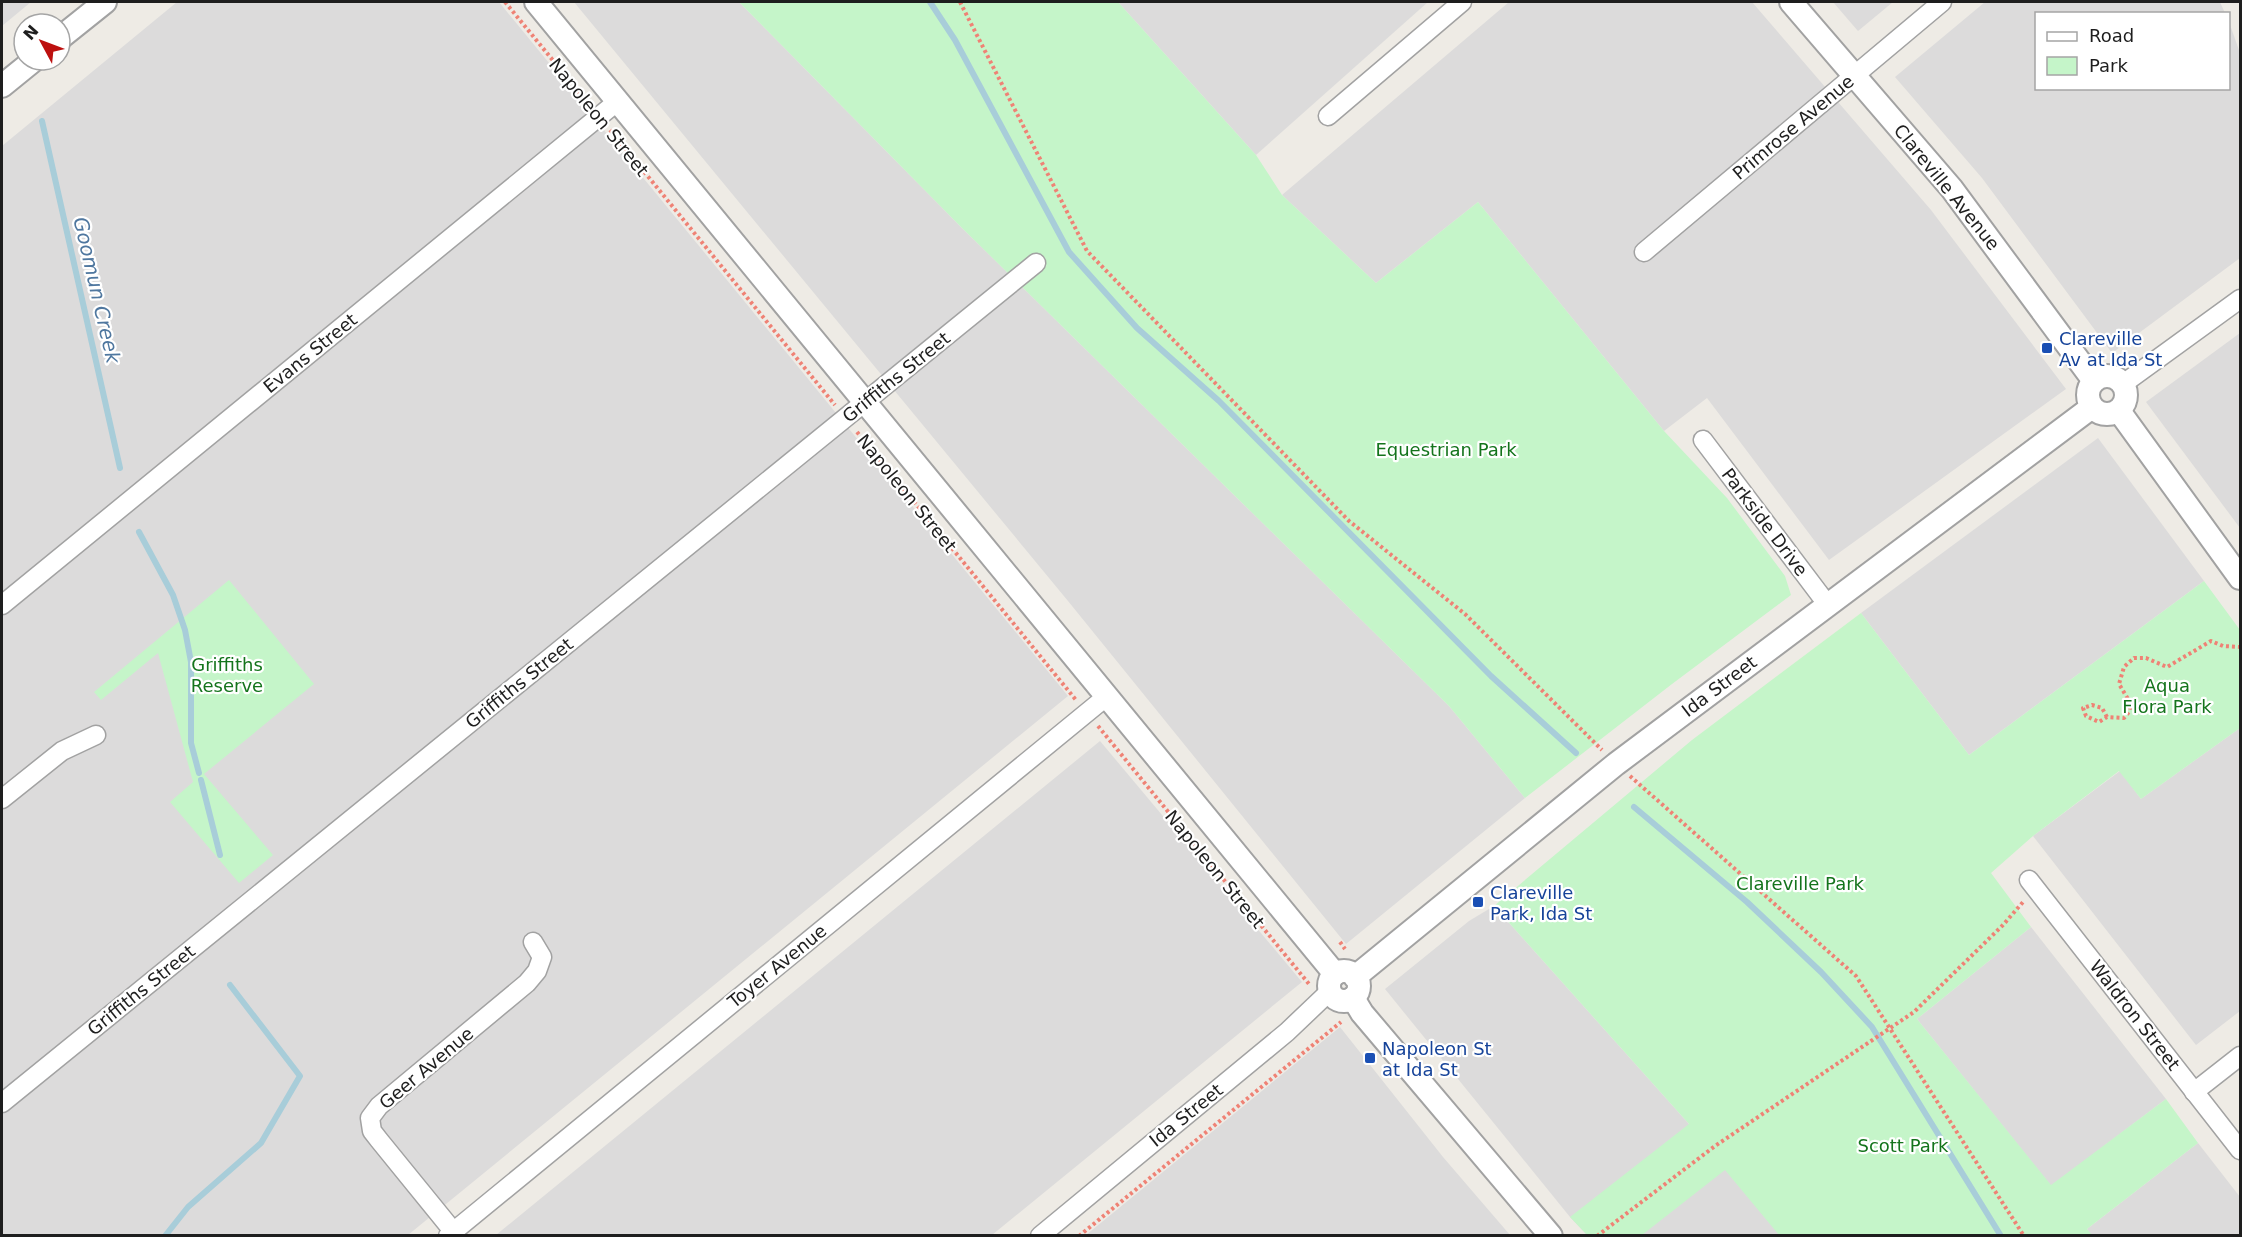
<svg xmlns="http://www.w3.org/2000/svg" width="2242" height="1237" viewBox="0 0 2242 1237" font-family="'DejaVu Sans',sans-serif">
  <rect width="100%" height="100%" fill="#eeebe5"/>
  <g fill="#dcdbdb">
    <polygon points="2,2 31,2 2,26"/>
    <polygon points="177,2 499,2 1068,696 408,1235 2,1236 2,146"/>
    <polygon points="574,2 739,2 962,228 1449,706 1525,798 1346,944 1068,601"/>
    <polygon points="1118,2 1428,2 1256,155"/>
    <polygon points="1509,2 1752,2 1931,210 2066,389 1829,560 1707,398 1664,431 1478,202 1376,283 1282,195"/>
    <polygon points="1833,2 1893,2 1858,31"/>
    <polygon points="1985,2 2220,2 2225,13 2036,14 2036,88 2228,88 2229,22 2240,53 2240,258 2112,353 1982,178 1895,77"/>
    <polygon points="2240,333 2240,528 2146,402"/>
    <polygon points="2098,438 2204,581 1969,755 1861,613"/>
    <polygon points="2240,728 2240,1011 2196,1045 2033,836 2120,771 2141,799"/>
    <polygon points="1100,741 1302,982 992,1235 496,1235"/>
    <polygon points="1494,906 1689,1124 1780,1235 1587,1235 1570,1217 1385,989 1469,921"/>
    <polygon points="2031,927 2166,1099 2051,1186 1917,1019"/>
    <polygon points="1340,1027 1443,1157 1510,1235 1086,1235"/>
    <polygon points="2198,1143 2240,1197 2240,1235 2092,1236 2087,1229"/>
  </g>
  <g fill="#c5f5c9">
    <polygon points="739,2 1118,2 1256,155 1282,195 1376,283 1478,202 1664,431 1727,498 1785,576 1791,595 1672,684 1525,798 1449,706 962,228"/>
    <polygon points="229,580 314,684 204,774 273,855 239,883 170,802 193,782 158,653 101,700 94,692"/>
    <polygon points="2204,581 2240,630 2240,728 2141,799 2119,771 2033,836 1991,873 2031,927 1917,1019 2051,1185 2166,1099 2198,1143 2087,1229 2092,1235 1779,1235 1725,1170 1642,1235 1587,1235 1570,1217 1689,1124 1494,906 1692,740 1861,613 1969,755"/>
  </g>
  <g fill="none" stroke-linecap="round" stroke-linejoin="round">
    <g stroke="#a8cdd9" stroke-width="6">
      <polyline points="930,2 955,40 1069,252 1137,328 1219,401 1491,676 1576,753"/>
      <polyline points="42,121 120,468"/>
      <polyline points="139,532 173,595 185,630 191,662 191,743 199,773"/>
      <polyline points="201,780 220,855"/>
      <polyline points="1634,807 1747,902 1821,972 1872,1027 2001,1236"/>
      <polyline points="165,1236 188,1207 261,1143 300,1076 230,985"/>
    </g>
    <defs>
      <g id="minor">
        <polyline points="1328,116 1462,2"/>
        <polyline points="1644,252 1942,2"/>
        <polyline points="2123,384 2240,299"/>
        <polyline points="1703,440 1827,604"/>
        <polyline points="2,605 618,101"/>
        <polyline points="2,799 62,751 96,735"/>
        <polyline points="2029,880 2240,1150"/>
        <polyline points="2194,1092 2240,1056"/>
        <polyline points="2,1103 1036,263"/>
        <polyline points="453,1231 379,1140 372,1131 370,1118 379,1106 527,983 537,971 542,957 533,942"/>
        <polyline points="448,1236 1106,697"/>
        <polyline points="1040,1236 1287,1032 1329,992"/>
      </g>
      <g id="tertiary">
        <polyline points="536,2 1335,974"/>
        <polyline points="1791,2 1952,189 2094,381"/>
        <polyline points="60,38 105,2"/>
        <polyline points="2,86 34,60"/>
        <circle cx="2107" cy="395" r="19"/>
        <polyline points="2119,411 2240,578"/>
        <circle cx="1344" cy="986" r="15"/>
        <polyline points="1355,977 1616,764 2092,407"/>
        <polyline points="1353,998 1362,1013 1551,1236"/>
      </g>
    </defs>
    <use href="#minor" stroke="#a2a2a2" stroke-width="21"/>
    <use href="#tertiary" stroke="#a2a2a2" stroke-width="26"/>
    <g stroke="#ef8275" stroke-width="4" stroke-dasharray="3 3" stroke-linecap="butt">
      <polyline points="505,2 588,103"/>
      <polyline points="960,2 1087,251 1349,521 1465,614 1602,750"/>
      <polyline points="610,130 835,405"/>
      <polyline points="857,432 1076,700"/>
      <polyline points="2107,717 2102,708 2092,705 2083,708 2086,716 2099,722 2107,717 2124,718 2129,712 2131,704 2119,684 2124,667 2134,658 2146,658 2167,667 2211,641 2223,646 2240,647"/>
      <polyline points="1098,726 1309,984"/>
      <polyline points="1630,776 1856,976 2024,1236"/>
      <polyline points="1340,942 1345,949"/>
      <polyline points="1079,1236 1341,1022"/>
      <polyline points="1597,1236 1715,1146 1914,1012 2003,925 2023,902"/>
    </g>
    <use href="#minor" stroke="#fff" stroke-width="18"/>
    <use href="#tertiary" stroke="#fff" stroke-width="22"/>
  </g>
  <g fill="#1a4fb4" stroke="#fff" stroke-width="2">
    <rect x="2041" y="342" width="12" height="12" rx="3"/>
    <rect x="1472" y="896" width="12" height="12" rx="3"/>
    <rect x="1364" y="1052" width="12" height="12" rx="3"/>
  </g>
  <g text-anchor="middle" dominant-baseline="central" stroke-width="4.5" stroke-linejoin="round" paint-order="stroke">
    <g font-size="18" fill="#1e1e1e" stroke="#fff">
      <text transform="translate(599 117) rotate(51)">Napoleon Street</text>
      <text transform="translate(1793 127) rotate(-40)">Primrose Avenue</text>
      <text transform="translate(1947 187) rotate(51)">Clareville Avenue</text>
      <text transform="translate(310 353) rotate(-39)">Evans Street</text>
      <text transform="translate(896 377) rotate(-39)">Griffiths Street</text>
      <text transform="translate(907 493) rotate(51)">Napoleon Street</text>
      <text transform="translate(1765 522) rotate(53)">Parkside Drive</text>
      <text transform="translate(519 683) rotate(-39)">Griffiths Street</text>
      <text transform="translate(1719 686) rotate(-37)">Ida Street</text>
      <text transform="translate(1215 869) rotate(51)">Napoleon Street</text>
      <text transform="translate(777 966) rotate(-39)">Toyer Avenue</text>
      <text transform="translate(141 990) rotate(-39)">Griffiths Street</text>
      <text transform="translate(2135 1015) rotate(52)">Waldron Street</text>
      <text transform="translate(426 1068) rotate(-40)">Geer Avenue</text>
      <text transform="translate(1186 1115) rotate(-39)">Ida Street</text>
    </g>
    <g font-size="18" fill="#164399" stroke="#fff" text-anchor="start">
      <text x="2059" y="338">Clareville<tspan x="2059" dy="21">Av at Ida St</tspan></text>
      <text x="1490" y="892">Clareville<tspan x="1490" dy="21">Park, Ida St</tspan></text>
      <text x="1382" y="1048">Napoleon St<tspan x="1382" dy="21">at Ida St</tspan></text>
    </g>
    <g font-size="18" fill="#14741c" stroke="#fff">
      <text x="1446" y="449">Equestrian Park</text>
      <text x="227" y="664">Griffiths<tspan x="227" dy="21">Reserve</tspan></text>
      <text x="2167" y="685">Aqua<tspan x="2167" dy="21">Flora Park</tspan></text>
      <text x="1800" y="883">Clareville Park</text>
      <text x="1903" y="1145">Scott Park</text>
    </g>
    <g font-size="20" font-style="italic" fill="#4f779f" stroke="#fff">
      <text transform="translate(97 290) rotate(77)">Goomun Creek</text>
    </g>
  </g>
  <rect width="2242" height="1237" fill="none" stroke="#1e1e1e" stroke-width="6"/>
  <rect x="2035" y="12" width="195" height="78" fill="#ffffff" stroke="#a5a5a5" stroke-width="1.5"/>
  <rect x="2047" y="32" width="30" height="9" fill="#ffffff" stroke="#a5a5a5" stroke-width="1.5"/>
  <text x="2089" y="42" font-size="18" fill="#1e1e1e">Road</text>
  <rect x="2047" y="57" width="30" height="18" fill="#c5f5c9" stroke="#a5a5a5" stroke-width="1.5"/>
  <text x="2089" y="72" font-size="18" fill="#1e1e1e">Park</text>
  <g transform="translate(42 42) rotate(311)"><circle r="28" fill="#ffffff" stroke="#a5a5a5" stroke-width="1.5"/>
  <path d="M0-4.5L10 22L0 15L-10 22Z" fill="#bd100f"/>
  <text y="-9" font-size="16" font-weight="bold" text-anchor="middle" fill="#1e1e1e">N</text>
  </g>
</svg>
